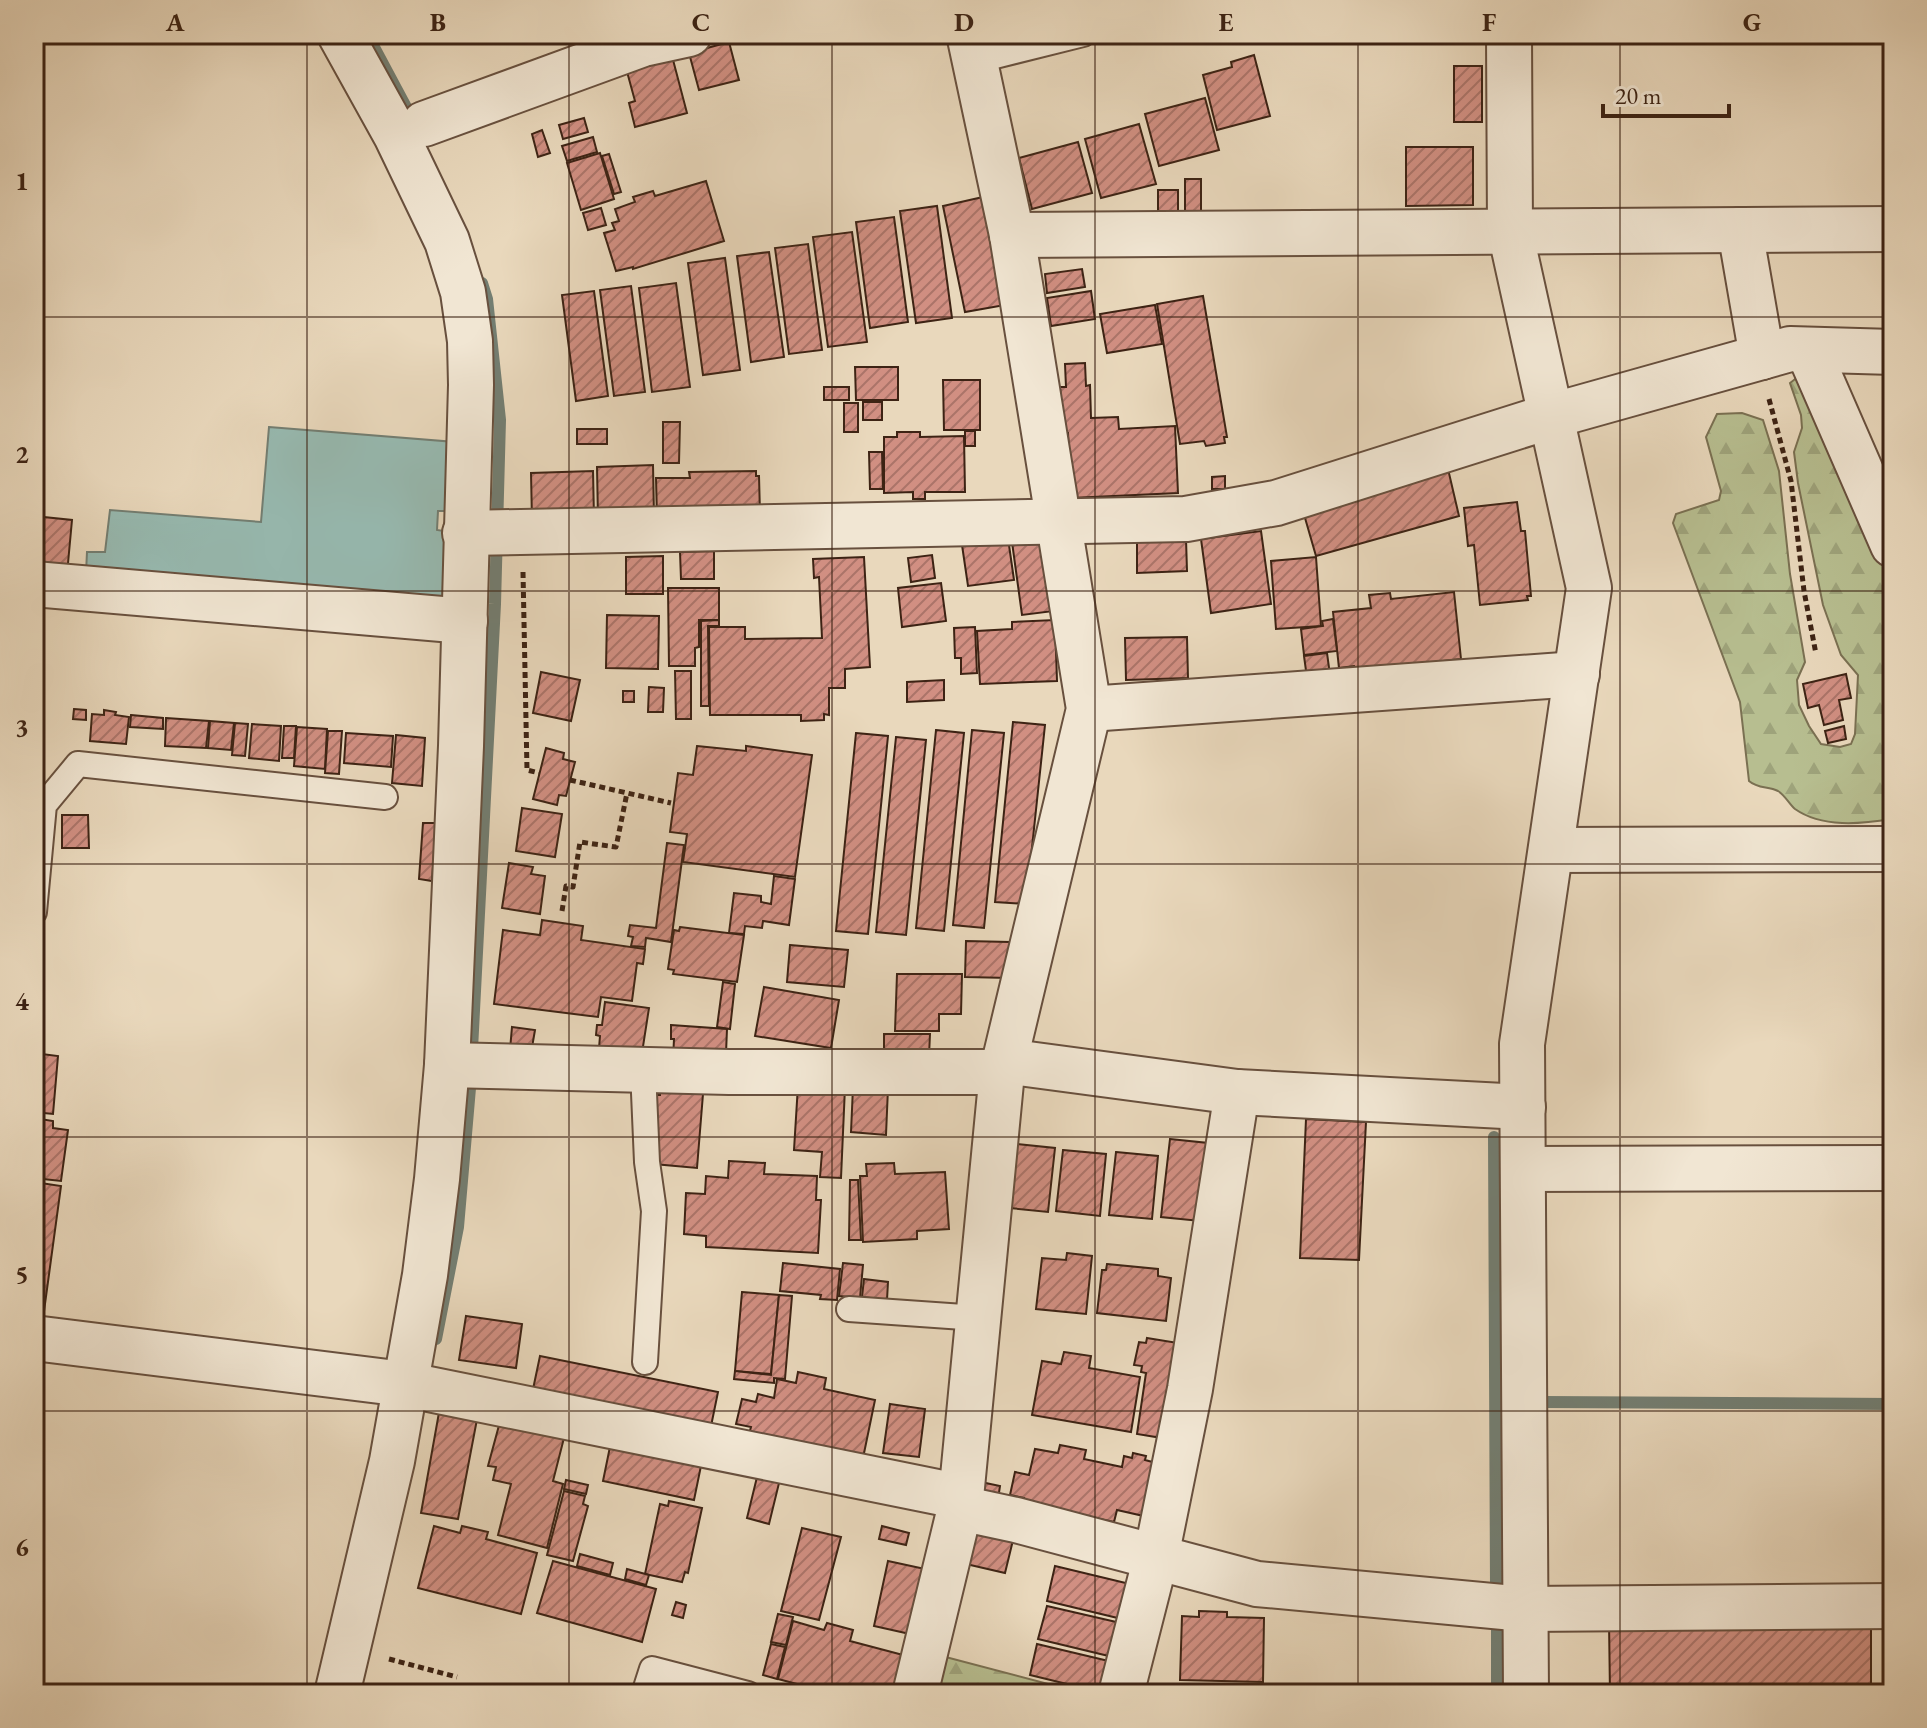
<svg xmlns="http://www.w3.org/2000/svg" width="1927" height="1728" viewBox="0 0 1927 1728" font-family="'EB Garamond',serif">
  <defs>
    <pattern id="forest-firs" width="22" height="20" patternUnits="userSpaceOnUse" patternTransform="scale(2)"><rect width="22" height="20" fill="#b7be90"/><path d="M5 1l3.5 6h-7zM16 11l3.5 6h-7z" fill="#9ea37b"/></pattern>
    <pattern id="building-hatch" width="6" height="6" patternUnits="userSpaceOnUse" patternTransform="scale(2)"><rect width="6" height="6" fill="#d18f82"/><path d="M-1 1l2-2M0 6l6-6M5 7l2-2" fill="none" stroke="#ab7469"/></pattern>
  </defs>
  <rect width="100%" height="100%" fill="#e9d8bc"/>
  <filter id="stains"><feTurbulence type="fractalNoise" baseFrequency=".0025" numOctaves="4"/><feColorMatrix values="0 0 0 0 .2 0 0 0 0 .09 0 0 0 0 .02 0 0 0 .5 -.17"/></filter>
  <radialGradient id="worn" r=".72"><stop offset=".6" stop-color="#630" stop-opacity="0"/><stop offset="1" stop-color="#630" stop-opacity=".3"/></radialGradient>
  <g fill="url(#forest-firs)" stroke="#7a7052" stroke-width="2">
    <path d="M1803,373l20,36 70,178 -1,232c-31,5 -70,9 -97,-10 -6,-5 -10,-14 -17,-18 -10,-5 -20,-2 -29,-10l-9,-79 -67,-179 3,-9 43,-14 2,-9 -15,-54 11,-23 25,-1 21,7 16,51 11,103 15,88 -8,18 2,25 10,21 12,18 19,3 11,-3 4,-10 3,-59 -17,-20 -18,-50 -25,-122 -4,-31 8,-24 -1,-13 -11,-32z"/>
    <polygon points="938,1655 1086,1694 927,1694"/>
  </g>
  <polygon fill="#97bab1" stroke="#737e72" stroke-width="2" points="269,427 455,442 451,511 438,511 437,530 450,532 446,601 86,573 87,552 105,552 110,510 261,522"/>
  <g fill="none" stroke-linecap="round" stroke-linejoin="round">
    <g stroke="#737e72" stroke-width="12">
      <polyline points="367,34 414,122"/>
      <polyline points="1494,1137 1496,1588"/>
      <polyline points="436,1339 458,1227 470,1088 495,604 500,420 487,299 482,283"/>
      <polyline points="1543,1402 1893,1404"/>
      <polyline points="1497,1623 1497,1694"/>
    </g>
  </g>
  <g fill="url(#building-hatch)" stroke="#3d2314" stroke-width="2">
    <polygon points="729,42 739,80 699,90 689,53"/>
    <polygon points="1254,55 1270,116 1217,130 1203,75 1232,67 1231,62"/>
    <polygon points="672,56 687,113 635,127 629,103 635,101 626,68"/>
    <rect x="1454" y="66" width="28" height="56"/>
    <polygon points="1205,98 1219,150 1159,166 1145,114"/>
    <polygon points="584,118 588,132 563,139 559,125"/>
    <polygon points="1139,124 1156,184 1101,198 1085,139"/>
    <polygon points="542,130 550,153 538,157 532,134"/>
    <polygon points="593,137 597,152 567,161 562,146"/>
    <polygon points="1078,142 1092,193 1032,209 1019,158"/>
    <polygon points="1406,147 1473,147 1473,205 1406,206"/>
    <polygon points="600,153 614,199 581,210 567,163"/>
    <polygon points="609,154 621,192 614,194 602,156"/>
    <rect x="1185" y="179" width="16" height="35"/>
    <polygon points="706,181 724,241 633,269 633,267 616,271 604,233 615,230 612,223 619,221 615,209 635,202 633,197 653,191 655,196"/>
    <polygon points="1158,190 1178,190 1178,215 1158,214"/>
    <polygon points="983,197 1005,305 965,312 943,206"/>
    <polygon points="937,206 952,318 916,323 900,211"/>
    <polygon points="601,208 606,225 588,230 583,213"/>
    <polygon points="894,217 908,322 870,328 856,222"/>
    <polygon points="852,232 867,342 828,347 813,237"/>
    <polygon points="808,244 822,350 789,354 775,248"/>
    <polygon points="769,252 784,357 751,362 737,256"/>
    <polygon points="725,258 740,370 703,375 688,263"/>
    <polygon points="1082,269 1085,287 1047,293 1045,274"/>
    <polygon points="676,283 690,387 652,392 639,288"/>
    <polygon points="631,286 645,392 614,396 600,290"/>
    <polygon points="594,291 608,396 576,401 562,295"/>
    <polygon points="1091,291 1095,319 1051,326 1047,298"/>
    <polygon points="1203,296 1227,437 1224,437 1225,443 1206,446 1204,441 1180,444 1157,304"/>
    <polygon points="1155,305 1162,344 1107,353 1100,314"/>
    <polygon points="1085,363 1086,386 1090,385 1091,418 1118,417 1119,429 1175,426 1178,493 1071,498 1068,433 1063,433 1060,387 1066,387 1065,364"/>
    <polygon points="855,367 898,367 898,400 856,400"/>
    <polygon points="943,380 980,380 980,430 944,430"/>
    <rect x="824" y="387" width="25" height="13"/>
    <rect x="863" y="402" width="19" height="18"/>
    <rect x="844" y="403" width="14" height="29"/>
    <polygon points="663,422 680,422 679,463 663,463"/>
    <rect x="577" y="429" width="30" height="15"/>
    <rect x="965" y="431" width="10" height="15"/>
    <polygon points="897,432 920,432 920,437 964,436 965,492 925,492 925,499 913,499 913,492 884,493 884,437 897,437"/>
    <polygon points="869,452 882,452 883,489 870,489"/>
    <polygon points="653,465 654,517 598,519 597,467"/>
    <polygon points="1448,469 1459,516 1316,556 1303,511"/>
    <polygon points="593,471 594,518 532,520 531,473"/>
    <polygon points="756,471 756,476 759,476 760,514 657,517 656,478 690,478 689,472"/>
    <polygon points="1225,476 1225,489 1212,489 1212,477"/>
    <polygon points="1517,502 1521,531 1525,531 1531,596 1527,596 1528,600 1480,605 1474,545 1468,546 1464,508"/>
    <polygon points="34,516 72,520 67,574 34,571"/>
    <polygon points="1261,531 1271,604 1211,613 1201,539"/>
    <polygon points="1008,538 1014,580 968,586 962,545"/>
    <polygon points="1045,538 1054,611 1022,615 1012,542"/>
    <polygon points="1186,539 1187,571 1137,573 1137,540"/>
    <polygon points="714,551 714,579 681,579 680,552"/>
    <polygon points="932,555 935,578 911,582 908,558"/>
    <polygon points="663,556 663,594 626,594 626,557"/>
    <polygon points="864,557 870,667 845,669 845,688 829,688 829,715 824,714 824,720 801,721 801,715 710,715 709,627 745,627 745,639 822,638 819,577 814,578 813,559"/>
    <polygon points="1316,557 1321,626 1276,629 1271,561"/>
    <polygon points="941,583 946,621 902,627 898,588"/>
    <polygon points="668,588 719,588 719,620 699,620 699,647 695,648 695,666 669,666"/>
    <polygon points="1454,592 1461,659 1355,671 1354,666 1339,668 1333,612 1371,608 1369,595 1390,593 1391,599"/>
    <polygon points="607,615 659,616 658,669 606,668"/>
    <polygon points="1333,619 1337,651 1304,655 1301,629 1323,626 1322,621"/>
    <polygon points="719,620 719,626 708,626 709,706 701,706 701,621"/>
    <polygon points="1055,620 1057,681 980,684 977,631 1012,629 1012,622"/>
    <polygon points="975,627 977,673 961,674 961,658 955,658 954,628"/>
    <polygon points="1187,637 1188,678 1126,680 1125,638"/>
    <polygon points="1327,653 1330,675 1307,678 1304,656"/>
    <polygon points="675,671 691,671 691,719 676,719"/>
    <polygon points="541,672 580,680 571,721 533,713"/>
    <polygon points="1846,674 1851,698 1839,700 1843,720 1824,725 1819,705 1808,708 1803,684"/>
    <polygon points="944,680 944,700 907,702 907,682"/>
    <polygon points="649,687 664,688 663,712 648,712"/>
    <rect x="623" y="691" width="11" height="11"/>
    <polygon points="74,709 86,710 86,720 73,719"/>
    <polygon points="104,710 116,712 115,715 129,717 126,744 90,741 92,714 104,715"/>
    <polygon points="131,715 163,718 163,729 130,727"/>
    <polygon points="166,718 209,721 206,748 165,746"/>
    <polygon points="210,721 234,723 231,750 208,748"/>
    <polygon points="1013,722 1045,725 1026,904 995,902"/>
    <polygon points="235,723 248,724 245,756 232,755"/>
    <polygon points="252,724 281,726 279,761 249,758"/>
    <polygon points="284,726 296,726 294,758 282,758"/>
    <polygon points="1844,726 1846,739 1828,743 1825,731"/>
    <polygon points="297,727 327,729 325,769 294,766"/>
    <polygon points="936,730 964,733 944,931 916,928"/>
    <polygon points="972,730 1004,733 984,928 953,925"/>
    <polygon points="328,731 342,731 339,774 325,773"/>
    <polygon points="346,733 393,736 391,767 344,763"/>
    <polygon points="856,733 888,736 868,934 836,931"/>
    <polygon points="396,735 425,738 422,786 392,783"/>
    <polygon points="896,737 926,740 906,935 876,932"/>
    <polygon points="697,746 746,751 746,746 812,755 795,877 683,862 687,834 670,832 678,773 693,775"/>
    <polygon points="546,748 564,753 563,759 575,762 566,796 559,795 557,805 533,799"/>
    <polygon points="522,808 562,814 555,857 516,851"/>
    <polygon points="62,815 88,815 89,848 62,848"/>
    <polygon points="423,823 436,823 432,881 419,879"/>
    <polygon points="667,843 684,845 671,942 646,938 645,947 631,946 633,937 628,936 630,925 656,928"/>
    <polygon points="509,863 533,867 531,874 545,876 540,914 502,908"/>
    <polygon points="774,876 795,879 789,925 763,921 762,928 745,926 744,934 729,933 734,893 761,896 761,902 771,904"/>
    <polygon points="542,920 583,926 581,940 645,949 643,964 637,963 632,1001 601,997 598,1017 494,1004 503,930 540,935"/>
    <polygon points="680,927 744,935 737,982 673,974 674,970 668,969 674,930 679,931"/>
    <polygon points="966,941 1010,942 1010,978 965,977"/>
    <polygon points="790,945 848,950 844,987 787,982"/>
    <polygon points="897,974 962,974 961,1014 939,1014 939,1031 895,1031"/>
    <polygon points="723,982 735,984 730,1029 717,1027"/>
    <polygon points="764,987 839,1000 831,1048 755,1036"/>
    <polygon points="605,1002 649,1008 642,1053 599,1048 600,1036 596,1035 597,1025 602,1025"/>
    <polygon points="671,1025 727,1029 726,1053 673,1060 674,1039 671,1039"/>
    <polygon points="512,1027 535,1030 531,1053 510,1050"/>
    <polygon points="884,1034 930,1034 929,1056 884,1055"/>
    <polygon points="34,1053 58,1056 53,1114 34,1112"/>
    <polygon points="798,1085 845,1087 841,1178 820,1177 822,1152 794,1150"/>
    <polygon points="853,1087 888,1088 886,1135 851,1132"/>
    <polygon points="660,1091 703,1094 697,1168 654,1164 658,1119 652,1118 654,1095 660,1095"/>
    <polygon points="34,1118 53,1121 53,1128 68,1130 61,1181 34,1178"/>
    <polygon points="1306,1119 1366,1122 1359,1260 1300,1258"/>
    <polygon points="1170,1139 1208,1143 1200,1221 1161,1217"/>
    <polygon points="1017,1144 1055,1148 1048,1212 1010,1208"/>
    <polygon points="1063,1150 1106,1154 1100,1216 1056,1211"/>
    <polygon points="1116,1152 1158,1156 1152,1219 1109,1215"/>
    <polygon points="729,1161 765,1163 764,1174 817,1176 816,1200 821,1200 818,1253 706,1247 706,1236 684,1234 686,1193 705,1194 706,1176 728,1178"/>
    <polygon points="894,1163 895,1174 945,1172 949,1229 917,1231 917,1239 863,1242 860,1176 867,1176 866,1164"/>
    <polygon points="850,1180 858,1180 861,1240 849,1240"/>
    <polygon points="34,1182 61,1186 42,1326 34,1325"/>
    <polygon points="1067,1253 1092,1256 1086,1314 1036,1309 1042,1258 1066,1260"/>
    <polygon points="783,1263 840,1269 837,1300 820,1299 821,1295 780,1291"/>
    <polygon points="843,1263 863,1265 860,1298 839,1296"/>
    <polygon points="1107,1264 1158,1269 1158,1276 1171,1278 1166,1321 1097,1313 1102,1270 1106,1270"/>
    <polygon points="864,1279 888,1282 887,1300 862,1297"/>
    <polygon points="742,1292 779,1295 771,1374 735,1371"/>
    <polygon points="779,1295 792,1296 785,1379 774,1378 774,1383 734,1379 735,1371 771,1375"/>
    <polygon points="466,1316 522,1324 516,1368 459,1360"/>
    <polygon points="1147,1338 1178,1343 1162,1438 1137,1434 1146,1373 1141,1372 1142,1366 1134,1365 1139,1342 1146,1343"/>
    <polygon points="1064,1352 1091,1356 1089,1368 1140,1377 1131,1432 1032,1415 1042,1361 1061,1364"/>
    <polygon points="540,1356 718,1392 710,1431 532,1394"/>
    <polygon points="798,1372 826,1378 824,1389 875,1400 863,1458 749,1434 751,1427 736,1424 742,1399 756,1402 758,1394 774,1398 777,1379 796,1383"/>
    <polygon points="890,1404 925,1409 919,1457 883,1453"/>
    <polygon points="440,1407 478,1414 458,1519 421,1513"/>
    <polygon points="501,1418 565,1434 553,1481 563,1484 547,1548 498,1535 511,1484 493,1480 496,1467 488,1466"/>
    <polygon points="612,1437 703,1456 694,1500 603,1481"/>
    <polygon points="1060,1445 1086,1450 1084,1459 1122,1467 1124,1456 1132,1458 1133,1453 1146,1456 1145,1460 1160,1464 1148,1517 1117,1510 1114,1522 1023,1503 1024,1498 1010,1495 1015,1472 1029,1475 1035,1449 1058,1453"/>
    <polygon points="758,1473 780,1479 769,1524 747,1518"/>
    <polygon points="566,1480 588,1485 586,1494 564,1489"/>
    <polygon points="981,1482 1000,1486 998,1499 978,1495"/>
    <polygon points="564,1491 585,1496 583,1504 588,1506 573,1561 547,1555"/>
    <polygon points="669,1501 702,1508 688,1573 685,1572 682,1582 645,1574 660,1504 668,1506"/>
    <polygon points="434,1526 460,1533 462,1526 488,1532 486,1539 537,1553 521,1614 418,1588"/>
    <polygon points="882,1526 909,1533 906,1545 879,1539"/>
    <polygon points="802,1528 841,1537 819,1620 781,1611"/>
    <polygon points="976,1528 1014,1536 1005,1573 966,1564"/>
    <polygon points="580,1554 613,1563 610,1575 577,1566"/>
    <polygon points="553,1561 656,1589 642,1642 537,1613"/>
    <polygon points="888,1561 925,1569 910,1634 874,1626"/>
    <polygon points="1055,1566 1134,1585 1126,1620 1047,1601"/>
    <polygon points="627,1569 649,1575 646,1585 625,1579"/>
    <polygon points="676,1602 686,1605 683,1618 672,1615"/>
    <polygon points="1047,1606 1125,1624 1117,1658 1038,1639"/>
    <polygon points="1199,1611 1227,1612 1227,1617 1264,1618 1263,1682 1180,1680 1182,1616 1199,1617"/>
    <polygon points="778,1614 793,1617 786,1645 771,1642"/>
    <polygon points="1871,1620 1871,1694 1610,1694 1609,1621"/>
    <polygon points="793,1621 824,1630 827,1623 853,1630 850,1641 903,1655 894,1694 835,1694 778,1679"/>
    <polygon points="771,1644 785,1647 777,1679 763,1675"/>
    <polygon points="1037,1644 1117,1663 1108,1694 1030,1675"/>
    <polygon points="1190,1690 1227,1691 1227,1694 1190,1694"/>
  </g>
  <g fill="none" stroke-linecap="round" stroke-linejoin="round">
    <defs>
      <g id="lane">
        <polyline points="975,61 1083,34"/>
        <polyline points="34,912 44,805 78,764 385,797"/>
        <polyline points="643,1070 647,1162 654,1211 645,1362"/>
        <polyline points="849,1309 978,1318"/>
        <polyline points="644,1694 652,1669 748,1694"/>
      </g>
      <g id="street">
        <polyline points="1509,34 1510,231 1589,588 1522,1044 1526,1694"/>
        <polyline points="424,124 643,44 689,34"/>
        <polyline points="1740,230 1762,357"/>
        <polyline points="1012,235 1893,229"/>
        <polyline points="1808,350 1893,545"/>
        <polyline points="465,533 1186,519 1276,503 1551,416 1790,349 1893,352"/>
        <polyline points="34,584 465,621"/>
        <polyline points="1089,709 1577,674"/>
        <polyline points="1552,850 1893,849"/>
        <polyline points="1005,1061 1237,1092 1523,1107"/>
        <polyline points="447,1065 729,1072 1002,1072"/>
        <polyline points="1523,1169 1893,1168"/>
        <polyline points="34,1338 404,1384 962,1497"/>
        <polyline points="960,1508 1016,1520 1257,1584 1525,1609 1893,1606"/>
        <polyline points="337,1694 392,1461 425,1275 437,1179 447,1065 461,746 471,385 470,341 463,292 447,241 396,135 340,34"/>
        <polyline points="915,1694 960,1508 1002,1072 1089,709 1012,235 969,34"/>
        <polyline points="1121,1694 1156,1557 1190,1389 1237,1092"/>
      </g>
    </defs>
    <use href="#lane" stroke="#68503e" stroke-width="28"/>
    <use href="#street" stroke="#68503e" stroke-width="48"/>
    <g stroke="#3d2314" stroke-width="5" stroke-dasharray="6 4" stroke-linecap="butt">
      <polyline points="1769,399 1791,481 1804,591 1816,654"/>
      <polyline points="523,572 527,770 539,773"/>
      <polyline points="570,780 671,803"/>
      <polyline points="562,911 566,886 573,887 580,842 616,847 627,793"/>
      <polyline points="389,1659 457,1677"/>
    </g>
    <use href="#lane" stroke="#f1e6d3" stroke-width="24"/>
    <use href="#street" stroke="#f1e6d3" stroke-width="44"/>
  </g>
  <path fill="none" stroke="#3d2314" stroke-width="2" stroke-opacity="0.55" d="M307,34v1660M569,34v1660M832,34v1660M1095,34v1660M1358,34v1660M1620,34v1660M34,317h1859M34,591h1859M34,864h1859M34,1137h1859M34,1411h1859"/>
  <rect width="1927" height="1728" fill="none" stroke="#e9d8bc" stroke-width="88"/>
  <path d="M1603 104v12h126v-12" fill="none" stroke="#3d2314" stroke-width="4"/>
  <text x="1615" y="104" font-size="24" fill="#3d2314" stroke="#f1e6d3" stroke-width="6" paint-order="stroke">20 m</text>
  <rect x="44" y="44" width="1839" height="1640" fill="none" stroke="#3d2314" stroke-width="3"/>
  <g font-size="26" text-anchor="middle" font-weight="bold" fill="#3d2314">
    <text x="175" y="31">A</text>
    <text x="438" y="31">B</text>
    <text x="701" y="31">C</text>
    <text x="964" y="31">D</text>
    <text x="1226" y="31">E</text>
    <text x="1489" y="31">F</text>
    <text x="1752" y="31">G</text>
    <text x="22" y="190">1</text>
    <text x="22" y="463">2</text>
    <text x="22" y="736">3</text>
    <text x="22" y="1010">4</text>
    <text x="22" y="1283">5</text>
    <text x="22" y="1556">6</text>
  </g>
  <rect width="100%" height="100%" filter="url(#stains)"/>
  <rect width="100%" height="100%" fill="url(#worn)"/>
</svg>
